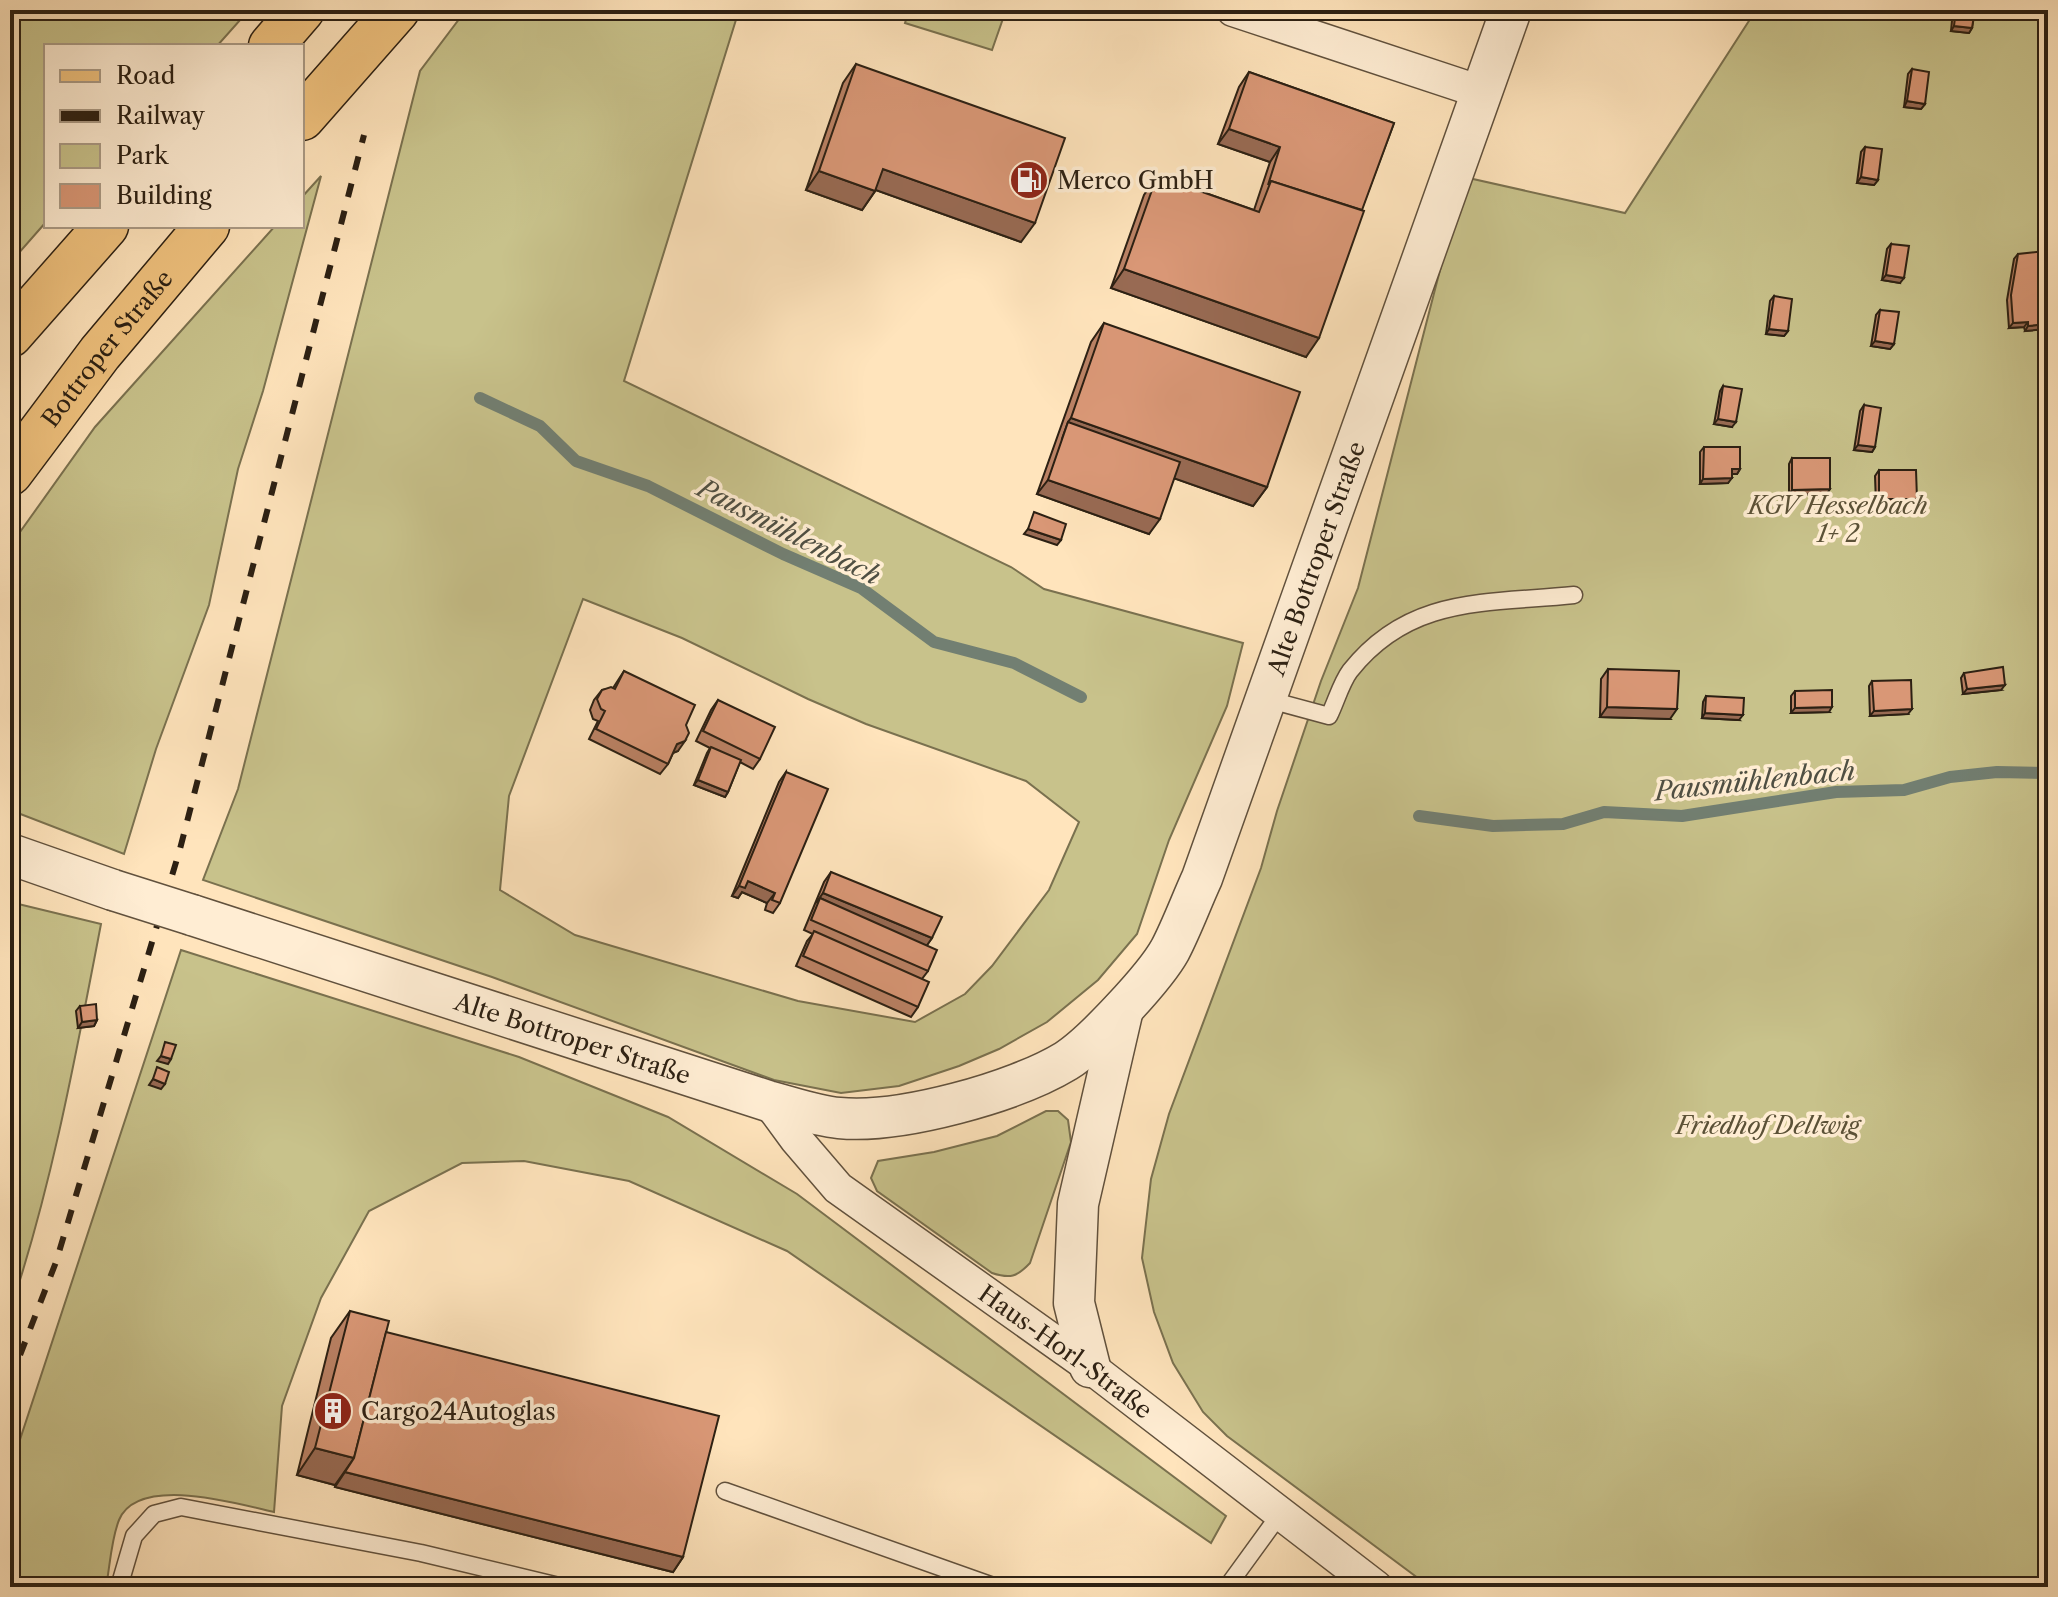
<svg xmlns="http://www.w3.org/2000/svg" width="2058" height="1597" viewBox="0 0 2058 1597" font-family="'Libre Caslon Text',serif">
  <rect width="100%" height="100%" fill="#ffe4bc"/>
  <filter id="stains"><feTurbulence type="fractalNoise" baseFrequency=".0025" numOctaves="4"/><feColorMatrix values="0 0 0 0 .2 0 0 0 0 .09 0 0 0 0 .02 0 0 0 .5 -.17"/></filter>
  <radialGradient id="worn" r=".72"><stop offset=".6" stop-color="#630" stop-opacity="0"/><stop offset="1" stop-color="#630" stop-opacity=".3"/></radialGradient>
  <g fill="#c8c28b" stroke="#7a714f" stroke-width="2" fill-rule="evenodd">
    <polygon points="10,10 249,10 217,46 46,46 46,222 10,263"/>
    <path d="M466,10h273l-115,371 387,186 33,22 199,54 -16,63 -58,134 -32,94 -39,46 -51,42 -48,27 -40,17 -60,20 -58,7 -67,-13 -282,-103 -289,-97 35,-91 182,-718zM583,599l99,39 126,61 58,25 160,57 53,41 -30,68 -57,76 -27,28 -50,28 -117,-21 -223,-66 -75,-45 9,-94z"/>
    <polygon points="909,10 1006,10 992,50 905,23"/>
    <polygon points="1756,10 2048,10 2048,1587 1430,1587 1227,1436 1203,1412 1173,1363 1154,1312 1142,1258 1151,1179 1169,1114 1261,868 1277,811 1321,681 1358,588 1464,177 1625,213"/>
    <polygon points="321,176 263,391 238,469 209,605 156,749 124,854 10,810 10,546 95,427 275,226 302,226 302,197"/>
    <path d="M10,902l91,22c-25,130 -49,262 -91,387z"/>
    <path d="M181,950l338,107 149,60 129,77 429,322 -15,27 -424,-292 -158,-70 -105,-20 -62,2 -93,48 -48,87 -39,108 -8,106c-35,-8 -136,-38 -155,8 -8,20 -9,46 -13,67h-96v-117z"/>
    <path d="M1046,1111h12l10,9 3,22 -41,121c-13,14 -20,16 -38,10l-115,-82 -6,-13 7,-17 56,-9 63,-16z"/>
  </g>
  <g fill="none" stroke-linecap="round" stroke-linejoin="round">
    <g stroke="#727f72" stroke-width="12">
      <polyline points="480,398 540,426 576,461 648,486 783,554 861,588 934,642 1014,663 1081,697"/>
      <polyline points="1419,816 1493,826 1563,824 1604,812 1682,816 1836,792 1904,790 1950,777 1997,772 2048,773"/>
    </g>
    <defs>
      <g id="service">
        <path d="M1266,699l63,17c7,-14 12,-33 21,-45 60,-76 137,-67 224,-76"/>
        <polyline points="725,1491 996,1587"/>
        <polyline points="119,1587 134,1536 154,1514 181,1507 421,1553 563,1587"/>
        <polyline points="1227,1587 1280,1514"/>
      </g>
      <g id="minor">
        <polyline points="1233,10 1481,92"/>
        <path id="s1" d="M768,1101l28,38 42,49 252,179 286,220"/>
      </g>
      <g id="tertiary">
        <polyline points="10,854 113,890"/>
        <path id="s2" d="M192,915l576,186c23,6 48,15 71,17 61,6 176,-26 227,-57 27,-17 89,-84 104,-111 12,-23 21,-48 32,-72l309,-868"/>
        <polyline points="1090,1367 1074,1303 1078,1204 1123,1009"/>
      </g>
      <g id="primary">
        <polyline points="271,46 302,10"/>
        <polyline points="302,118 397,10"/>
        <polyline points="10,335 106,226"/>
        <path id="s3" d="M10,473l90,-120 107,-127"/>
      </g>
    </defs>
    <use href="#service" stroke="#61513d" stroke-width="19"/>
    <use href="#minor" stroke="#61513d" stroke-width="35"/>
    <use href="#tertiary" stroke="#61513d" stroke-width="43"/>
    <use href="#primary" stroke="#2c2013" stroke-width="47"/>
    <use href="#service" stroke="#ffedd3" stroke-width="16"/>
    <use href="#minor" stroke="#ffedd3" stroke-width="32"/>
    <use href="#tertiary" stroke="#ffedd3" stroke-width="40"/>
    <use href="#primary" stroke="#f0c27e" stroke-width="44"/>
    <polyline stroke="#2c2013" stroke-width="6" stroke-dasharray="14 14" stroke-linecap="butt" points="10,1381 56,1262 180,849 364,135"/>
    <defs>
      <polyline id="tertiary-bridge" points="113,890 192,915"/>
    </defs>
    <use href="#tertiary-bridge" stroke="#61513d" stroke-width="43" stroke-linecap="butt"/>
    <use href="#tertiary-bridge" stroke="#ffedd3" stroke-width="40"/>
  </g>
  <g fill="#bb8265" stroke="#2c2013" stroke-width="2">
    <polygon points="1953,10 1975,10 1972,28 1969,33 1951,31"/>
    <polygon points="856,64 1021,242 876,190 862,210 806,190 843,83"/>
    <polygon points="1912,69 1925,104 1921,109 1904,107 1908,74"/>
    <polygon points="1249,72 1394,123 1306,357 1111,288 1144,195 1157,176 1254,210 1270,162 1218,144 1239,87"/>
    <polygon points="1865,147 1878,180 1874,185 1857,183 1861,152"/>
    <polygon points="1891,244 1900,283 1882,280 1887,249"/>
    <polygon points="2018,254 2048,266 2047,329 2025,331 2024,327 2009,328 2007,300 2014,259"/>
    <polygon points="1774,296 1788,331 1784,336 1766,334 1770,301"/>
    <polygon points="1880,310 1894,344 1890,349 1871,346 1876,315"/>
    <polygon points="1104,323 1267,487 1253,506 1174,478 1149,534 1037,494 1091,342"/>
    <polygon points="1723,386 1732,427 1714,424 1720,391"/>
    <polygon points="2044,389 2048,434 2041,434 2041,394"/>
    <polygon points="1864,405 1875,447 1872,452 1854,450 1860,411"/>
    <polygon points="1704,447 1740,469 1737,474 1732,474 1728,483 1700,484 1700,452"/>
    <polygon points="1792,458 1827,494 1789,495 1789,464"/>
    <polygon points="1879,470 1913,504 1876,504 1875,476"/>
    <polygon points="1608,669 1670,719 1600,717 1601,679"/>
    <polygon points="624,671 686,725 678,751 673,753 668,764 660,774 589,739 598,721 593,719 590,710 594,700 602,690 613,688"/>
    <polygon points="1964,673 2001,690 1963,694 1961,678"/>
    <polygon points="1872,681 1908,714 1870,716 1869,686"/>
    <polygon points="1795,691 1829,712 1791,713 1791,696"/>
    <polygon points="1706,696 1739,720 1702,718 1703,702"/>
    <polygon points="718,700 760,759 753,769 740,762 728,792 725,797 694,785 707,753 710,748 696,741 711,710"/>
    <polygon points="786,772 780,903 773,913 765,910 767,903 742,892 738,898 732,896 779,782"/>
    <polygon points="831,872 932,938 927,945 928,971 922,979 918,1007 911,1017 796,966 807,941 813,934 804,930 824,882"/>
    <polygon points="80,1006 97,1020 94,1026 78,1028 76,1011"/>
    <polygon points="350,1311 386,1332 683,1557 673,1572 335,1487 335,1485 297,1475 331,1338"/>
  </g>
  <g fill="#986a53" stroke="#2c2013" stroke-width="2">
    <polygon points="1954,26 1972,28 1969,33 1951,31"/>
    <polygon points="1907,101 1925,104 1921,109 1904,107"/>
    <polygon points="1229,129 1280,147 1270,162 1218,144"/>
    <polygon points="883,169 1035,223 1021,242 870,188"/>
    <polygon points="819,171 875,191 862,210 806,190"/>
    <polygon points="1861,177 1878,180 1874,185 1857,183"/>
    <polygon points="1124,269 1319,338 1306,357 1111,288"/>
    <polygon points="1886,275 1904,278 1900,283 1882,280"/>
    <polygon points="2028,322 2024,327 2009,328 2013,323"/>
    <polygon points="2048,324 2047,329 2025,331 2028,326"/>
    <polygon points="1769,329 1788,331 1784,336 1766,334"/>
    <polygon points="1875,341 1894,344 1890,349 1871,346"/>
    <polygon points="1071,418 1267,487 1253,506 1062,439 1068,422"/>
    <polygon points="1718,419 1736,422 1732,427 1714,424"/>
    <polygon points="2044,429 2048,429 2048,434 2041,434"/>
    <polygon points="1858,445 1875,447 1872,452 1854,450"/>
    <polygon points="1732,469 1740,469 1737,474 1728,474"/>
    <polygon points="1732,478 1728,483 1700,484 1703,479"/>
    <polygon points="1048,480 1160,519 1149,534 1037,494"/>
    <polygon points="1830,489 1827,494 1789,495 1792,490"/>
    <polygon points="1879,499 1917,499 1913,504 1876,504"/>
    <polygon points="1028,529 1061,540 1057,545 1024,534"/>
    <polygon points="2005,685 2001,690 1963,694 1967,689"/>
    <polygon points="1607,707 1677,709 1670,719 1600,717"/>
    <polygon points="1832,707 1829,712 1791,713 1795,708"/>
    <polygon points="1912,709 1908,714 1870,716 1874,711"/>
    <polygon points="1705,713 1743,715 1739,720 1702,718"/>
    <polygon points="685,741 678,751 670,754 677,744"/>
    <polygon points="698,780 728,792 725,797 694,785"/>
    <polygon points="748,881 775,893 767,903 742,892 738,898 732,896 739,886"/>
    <polygon points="823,893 932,938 925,948 820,898 816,903"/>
    <polygon points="97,1020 94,1026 78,1028 82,1022"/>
    <polygon points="161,1056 171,1059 168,1064 157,1061"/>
    <polygon points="153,1079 165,1084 161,1089 149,1085"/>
    <polygon points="315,1448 354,1458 335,1485 297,1475"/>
    <polygon points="345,1472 683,1557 673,1572 335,1487"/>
  </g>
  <g fill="#d99776" stroke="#2c2013" stroke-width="2">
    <polygon points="1956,10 1975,10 1972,28 1954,26"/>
    <polygon points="856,64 1065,138 1035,223 883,169 875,191 819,171"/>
    <polygon points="1912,69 1929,72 1925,104 1907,101"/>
    <polygon points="1249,72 1394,123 1362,210 1271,181 1268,185 1280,147 1229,129"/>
    <polygon points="1865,147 1882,149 1878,180 1861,177"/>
    <polygon points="1157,176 1259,212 1271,181 1364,211 1319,338 1124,269"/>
    <polygon points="1891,244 1909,246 1904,278 1886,275"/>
    <polygon points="2045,251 2048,266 2048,285 2047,285 2048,324 2028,326 2028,322 2013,323 2011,295 2018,254"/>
    <polygon points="1774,296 1792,299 1788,331 1769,329"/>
    <polygon points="1880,310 1899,312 1894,344 1875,341"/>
    <polygon points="1104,323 1300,392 1267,487 1071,418"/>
    <polygon points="1723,386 1742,389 1736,422 1718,419"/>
    <rect x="2044" y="389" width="4" height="40"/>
    <polygon points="1864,405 1881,408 1875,447 1858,445"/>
    <polygon points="1068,422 1180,462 1160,519 1048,480"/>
    <polygon points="1704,447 1740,447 1740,469 1732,469 1732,478 1703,479"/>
    <polygon points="1792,458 1830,458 1830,489 1792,490"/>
    <polygon points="1879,470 1916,470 1917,499 1879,499"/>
    <polygon points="1034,512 1066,524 1061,540 1028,529"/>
    <polygon points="2003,667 2005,685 1967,689 1964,673"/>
    <polygon points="1608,669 1679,671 1677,709 1607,707"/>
    <polygon points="624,671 695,705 686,725 689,733 685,741 677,744 668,764 596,729 605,711 601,709 597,699 602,690 611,687 615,689"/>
    <polygon points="1911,680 1912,709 1874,711 1872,681"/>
    <polygon points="1832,690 1832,707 1795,708 1795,691"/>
    <polygon points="1706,696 1744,698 1743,715 1705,713"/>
    <polygon points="718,700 775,727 760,759 703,731"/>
    <polygon points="711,747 741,760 728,792 698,780"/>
    <polygon points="786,772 828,789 780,903 772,900 775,893 748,881 745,888 739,886"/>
    <polygon points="831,872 942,917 932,938 823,893"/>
    <polygon points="820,898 937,950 928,971 811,920"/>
    <polygon points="814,931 929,982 918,1007 803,956"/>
    <polygon points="96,1004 97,1020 82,1022 80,1006"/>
    <polygon points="165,1042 176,1045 171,1059 161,1056"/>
    <polygon points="157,1067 169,1072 165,1084 153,1079"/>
    <polygon points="350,1311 389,1321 354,1458 315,1448"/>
    <polygon points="386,1332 719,1416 683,1557 345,1472 354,1458"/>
  </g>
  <defs>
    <symbol id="fuel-disc" viewBox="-11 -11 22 22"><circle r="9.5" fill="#8f2418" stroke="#ffedd3"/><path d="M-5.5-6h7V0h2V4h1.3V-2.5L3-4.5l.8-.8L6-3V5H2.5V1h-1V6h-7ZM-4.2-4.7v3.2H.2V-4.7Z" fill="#fff"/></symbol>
    <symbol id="building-disc" viewBox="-11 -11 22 22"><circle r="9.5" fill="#8f2418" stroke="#ffedd3"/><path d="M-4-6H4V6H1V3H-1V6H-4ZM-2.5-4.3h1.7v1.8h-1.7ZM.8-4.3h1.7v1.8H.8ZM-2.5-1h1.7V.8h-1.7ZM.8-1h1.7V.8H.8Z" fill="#fff"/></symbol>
  </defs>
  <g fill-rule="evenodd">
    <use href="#fuel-disc" x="1007" y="158" width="44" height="44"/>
    <use href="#building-disc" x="311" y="1389" width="44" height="44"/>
  </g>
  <g text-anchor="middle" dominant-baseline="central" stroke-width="7" stroke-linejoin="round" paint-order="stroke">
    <g font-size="24" fill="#2c2013" stroke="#ffedd3" text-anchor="start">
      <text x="1057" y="180">Merco GmbH</text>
      <text x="361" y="1411">Cargo24Autoglas</text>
    </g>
    <g font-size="24" fill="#2c2013" stroke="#ffedd3">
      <text stroke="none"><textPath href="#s3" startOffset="158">Bottroper Straße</textPath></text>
      <text stroke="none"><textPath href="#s2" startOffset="1486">Alte Bottroper Straße</textPath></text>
      <text stroke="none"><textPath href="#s2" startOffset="400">Alte Bottroper Straße</textPath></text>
      <text stroke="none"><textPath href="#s1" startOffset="392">Haus-Horl-Straße</textPath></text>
    </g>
    <g font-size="24" font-style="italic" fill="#5b5137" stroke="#ffedd3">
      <text x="1838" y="505">KGV Hesselbach<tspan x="1838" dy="28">1+ 2</tspan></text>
      <text x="1768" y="1125">Friedhof Dellwig</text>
    </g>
    <g font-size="26" font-style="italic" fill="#4f4f43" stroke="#ffedd3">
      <text transform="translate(789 532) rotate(27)">Pausmühlenbach</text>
      <text transform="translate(1755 781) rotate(-6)">Pausmühlenbach</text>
    </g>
  </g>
  <rect width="2058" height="1597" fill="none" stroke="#ffe4bc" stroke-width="40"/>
  <rect x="12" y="12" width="2034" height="1573" fill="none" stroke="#2c2013" stroke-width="4"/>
  <rect x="20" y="20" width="2018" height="1557" fill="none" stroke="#2c2013" stroke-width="2"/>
  <rect x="44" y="44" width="260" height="184" fill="#ffedd3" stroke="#ab9b86" stroke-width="2"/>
  <rect x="60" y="70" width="40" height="12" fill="#f0c27e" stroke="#ab9b86" stroke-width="2"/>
  <text x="116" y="84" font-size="24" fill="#2c2013">Road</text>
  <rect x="60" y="110" width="40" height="12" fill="#2c2013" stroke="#ab9b86" stroke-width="2"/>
  <text x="116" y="124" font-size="24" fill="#2c2013">Railway</text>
  <rect x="60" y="144" width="40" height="24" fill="#c8c28b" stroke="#ab9b86" stroke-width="2"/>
  <text x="116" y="164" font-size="24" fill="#2c2013">Park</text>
  <rect x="60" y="184" width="40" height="24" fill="#d99776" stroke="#ab9b86" stroke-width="2"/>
  <text x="116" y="204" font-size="24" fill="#2c2013">Building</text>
  <rect width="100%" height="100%" filter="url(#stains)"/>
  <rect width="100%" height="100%" fill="url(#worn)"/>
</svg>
